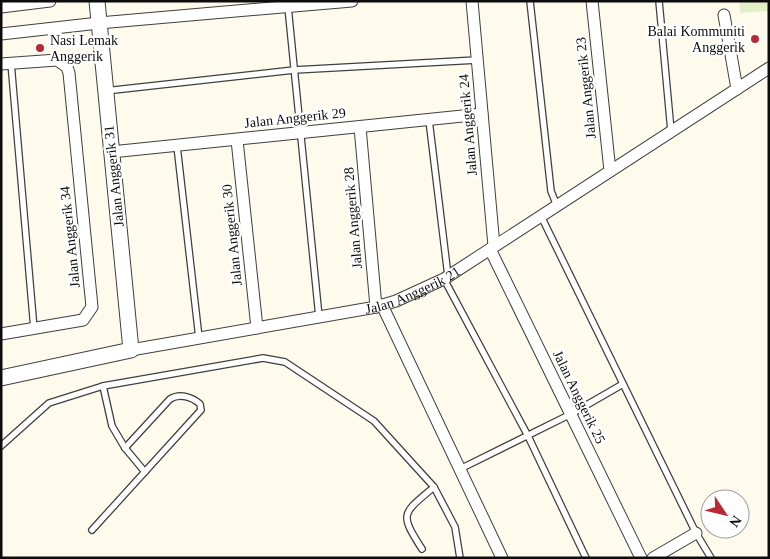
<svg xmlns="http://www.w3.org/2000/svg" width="770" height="559" viewBox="0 0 770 559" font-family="'Times New Roman',serif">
  <rect width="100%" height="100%" fill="#fefaec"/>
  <polygon fill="#e3efc8" points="739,1 768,1 769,11 740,13"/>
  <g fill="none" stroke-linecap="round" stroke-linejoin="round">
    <defs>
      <g id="service">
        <polyline points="530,1 551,191 557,206"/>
        <polyline points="659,1 671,131"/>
        <polyline points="288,7 319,317"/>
        <polyline points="11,63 34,329"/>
        <polyline points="105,91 294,70 477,60"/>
        <polyline points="429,120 448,276"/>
        <polyline points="177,146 199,338"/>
        <polyline points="541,216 696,533 711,558"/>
        <polyline points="444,279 528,436 586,558"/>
        <polyline points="103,386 263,358 285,362 374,421 434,487 455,527 460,558"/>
        <polyline points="1,446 49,403 103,386 112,426 125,448 145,472"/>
        <polyline points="460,469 571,414 623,384"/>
        <path d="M92,530l109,-120 -1,-6c-8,-7 -20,-11 -30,-5l-45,49"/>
        <path d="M422,549c-23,-36 -20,-35 12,-62"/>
      </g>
      <g id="minor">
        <polyline points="472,1 494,246"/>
        <polyline points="592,1 610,171"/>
        <polyline points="1,7 50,1"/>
        <polyline points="724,15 737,89"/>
        <polyline points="1,34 99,23 352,1"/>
        <polyline points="1,64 57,60 67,67 69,73 92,307 83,320 1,334"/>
        <polyline points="360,127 376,307"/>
        <polyline points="237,140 257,328"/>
        <polyline points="111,152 482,114"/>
        <polyline points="490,249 641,558"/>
        <polyline points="382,305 502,558"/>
        <path id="s1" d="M131,350l245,-43 20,-6 48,-22 325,-211"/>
        <polyline points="653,558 696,533"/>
      </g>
      <polyline id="tertiary" points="1,378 131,350 97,1"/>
    </defs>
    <use href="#service" stroke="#3f3f3f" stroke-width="8"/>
    <use href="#minor" stroke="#3f3f3f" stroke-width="13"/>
    <use href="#tertiary" stroke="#3f3f3f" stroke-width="17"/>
    <use href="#service" stroke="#fff" stroke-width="5.5"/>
    <use href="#minor" stroke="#fff" stroke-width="11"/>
    <use href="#tertiary" stroke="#fff" stroke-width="15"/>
  </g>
  <g fill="#b72937" stroke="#fff" stroke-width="2">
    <circle cx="755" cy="39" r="5"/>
    <circle cx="40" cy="48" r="5"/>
  </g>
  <g text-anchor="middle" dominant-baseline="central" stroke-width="5" stroke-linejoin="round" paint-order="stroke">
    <g font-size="14" fill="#0c0c0c" stroke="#fff" text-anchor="end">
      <text x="745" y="31">Balai Kommuniti<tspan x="745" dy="16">Anggerik</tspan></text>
      <text x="50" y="40" text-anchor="start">Nasi Lemak<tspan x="50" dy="16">Anggerik</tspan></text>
    </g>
    <g font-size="14" fill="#0c0c0c" stroke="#fff">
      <text transform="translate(586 88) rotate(-96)">Jalan Anggerik 23</text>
      <text transform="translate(295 118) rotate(-6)">Jalan Anggerik 29</text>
      <text transform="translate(468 125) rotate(-95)">Jalan Anggerik 24</text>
      <text transform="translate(114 176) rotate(-96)">Jalan Anggerik 31</text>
      <text transform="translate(353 218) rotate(-95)">Jalan Anggerik 28</text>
      <text transform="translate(232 235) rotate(-96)">Jalan Anggerik 30</text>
      <text transform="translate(70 237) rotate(-96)">Jalan Anggerik 34</text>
      <text stroke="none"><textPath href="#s1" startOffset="289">Jalan Anggerik 21</textPath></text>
      <text transform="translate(579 397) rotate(64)">Jalan Anggerik 25</text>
    </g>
  </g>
  <rect width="770" height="559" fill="none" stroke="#0c0c0c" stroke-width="5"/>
  <g transform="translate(725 514) rotate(125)"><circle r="24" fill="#ffffff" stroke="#9e9e9e"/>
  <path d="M0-4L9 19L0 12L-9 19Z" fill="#b72937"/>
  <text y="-8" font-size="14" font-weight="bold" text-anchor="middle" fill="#0c0c0c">N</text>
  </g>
</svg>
